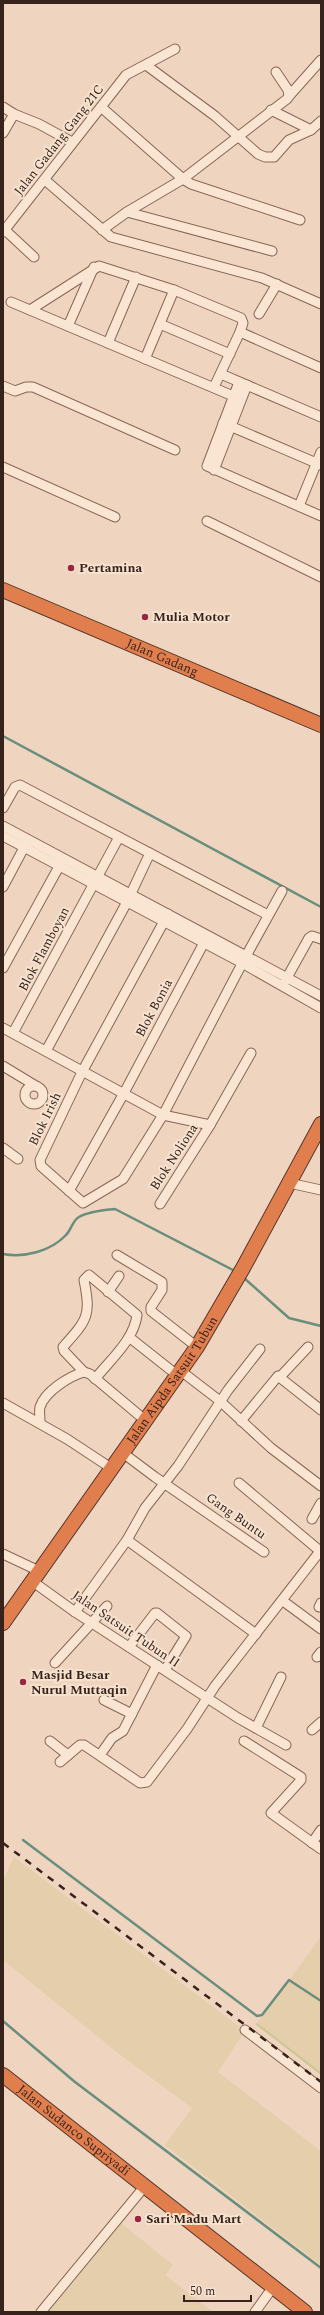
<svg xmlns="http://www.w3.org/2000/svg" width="324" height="2315" viewBox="0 0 324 2315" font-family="Spectral,serif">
  <rect width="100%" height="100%" fill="#efd5bf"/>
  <g fill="#e4ceac">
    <polygon points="14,1857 245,2031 218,2072 321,2151 321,2265 165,2145 192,2108 118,2053 3,1960 3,1881"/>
    <polygon points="321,1937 321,2072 257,2023"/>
    <polygon points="121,2223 173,2265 165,2275 213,2312 48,2312"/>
  </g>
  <polygon fill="#cdc693" points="257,2023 321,2072 321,2075 255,2024"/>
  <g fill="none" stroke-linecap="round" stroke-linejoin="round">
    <g stroke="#6a8e7d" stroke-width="2.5">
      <polyline points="3,736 321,907"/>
      <path d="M3,1254c22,4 48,-3 63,-19 5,-5 7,-15 13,-18 10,-6 25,-7 36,-8l120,62"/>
      <polyline points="244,1278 289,1318 321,1326"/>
      <polyline points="23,1840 257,2016 262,2015 289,1980 321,2001"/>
      <polyline points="3,2021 75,2082 321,2268"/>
    </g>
    <defs>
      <g id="minor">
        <polyline points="146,65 215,116 258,154 265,157 274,157 289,140 311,130"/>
        <polyline points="289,96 321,60"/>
        <polyline points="3,107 14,114 39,124 72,142"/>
        <polyline points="101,107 183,179 287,99 289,96 288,90 276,72"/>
        <polyline points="271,110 311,130 321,121"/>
        <polyline points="3,133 14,114"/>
        <polyline points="45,180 111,237 262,278 321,304"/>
        <polyline points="127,212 183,179 191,184 300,220"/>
        <polyline points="5,230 34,257"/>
        <polyline points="102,230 127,212 272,251"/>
        <polyline points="3,232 126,75 175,49"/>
        <polyline points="11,302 233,396"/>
        <polyline points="30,310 99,266 174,290"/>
        <polyline points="259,314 277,284"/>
        <polyline points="160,324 230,354"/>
        <polyline points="68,326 94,267"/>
        <polyline points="108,343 136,277"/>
        <polyline points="145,359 174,290 241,318 243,323 240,332"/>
        <polyline points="221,374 321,417"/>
        <polyline points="239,382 207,466 321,516"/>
        <polyline points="3,386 15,391 26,387 33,387 175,450"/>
        <polyline points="214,387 240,332 321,368"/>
        <polyline points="223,423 321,465"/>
        <polyline points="3,467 115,517"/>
        <polyline points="214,470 247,385"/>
        <polyline points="299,506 321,452"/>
        <polyline points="207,521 321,577"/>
        <polyline points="3,808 15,787 20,785 268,915"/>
        <polyline points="3,826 321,996"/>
        <polyline points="3,836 242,963 321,1008"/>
        <polyline points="3,887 27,842"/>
        <polyline points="168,914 82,1072 40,1160 41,1166 83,1203 123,1179 163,1115 246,956 282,891"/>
        <polyline points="3,968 61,863"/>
        <polyline points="284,983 309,938 312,936 321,939"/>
        <polyline points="3,1028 163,1115 210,1125"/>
        <polyline points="13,1033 119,837"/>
        <polyline points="46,1051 127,902 150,853"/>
        <polyline points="3,1066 36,1086"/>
        <circle cx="34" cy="1095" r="9"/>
        <polyline points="3,1148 18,1159"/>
        <polyline points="289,1183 321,1190"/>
        <polyline points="69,1191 124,1093 207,937"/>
        <polyline points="160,1204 210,1125 251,1053"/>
        <polyline points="117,1255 162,1282 162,1290 151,1307 151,1311 197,1347"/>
        <polyline points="108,1292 119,1276"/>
        <polyline points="129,1337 177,1375"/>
        <polyline points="181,1371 220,1401 271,1448 321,1486"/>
        <path d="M84,1372l-20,-21 -1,-4c25,-28 28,-31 21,-67l5,-5 48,40c-3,25 -27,45 -42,64"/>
        <polyline points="280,1377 308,1347"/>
        <polyline points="3,1403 67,1439 111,1468"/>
        <polyline points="241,1421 278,1376 321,1410"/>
        <path d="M40,1422c0,-5 -1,-11 0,-15 5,-16 30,-31 44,-35l6,2 56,47"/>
        <polyline points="123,1453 155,1477 264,1552"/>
        <polyline points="239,1483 320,1551"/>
        <polyline points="312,1519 321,1503"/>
        <polyline points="127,1540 256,1634"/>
        <polyline points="3,1554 39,1571"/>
        <polyline points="32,1581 75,1612 238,1718 286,1745"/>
        <polyline points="283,1601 321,1629"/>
        <polyline points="319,1607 321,1603"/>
        <polyline points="75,1612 127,1540 145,1508 178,1466 228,1390 260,1349"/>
        <polyline points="129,1647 155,1613 157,1613 186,1636 165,1670"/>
        <polyline points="317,1657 321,1652"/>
        <polyline points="55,1663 107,1606"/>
        <polyline points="104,1700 132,1714"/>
        <polyline points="256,1728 281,1677"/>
        <polyline points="312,1730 321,1722"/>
        <polyline points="50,1741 68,1755"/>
        <polyline points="244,1741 301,1777 301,1780 271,1813 321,1849"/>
        <polyline points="100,1755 112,1738 123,1731 157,1665"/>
        <polyline points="60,1762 80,1745 84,1745 140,1783 147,1782 187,1729 215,1686 321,1550"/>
        <polyline points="312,1843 321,1830"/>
        <polyline points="245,2030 321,2088"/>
        <polyline points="41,2312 145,2186"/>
        <polyline points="255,2312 273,2287"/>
      </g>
      <g id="highway">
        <path id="s1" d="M3,590l318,135"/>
        <path id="s2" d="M3,1623l194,-276 46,-79 78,-144"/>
        <path id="s3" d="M3,2075l302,237"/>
      </g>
    </defs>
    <use href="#minor" stroke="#886657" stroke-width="11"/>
    <use href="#highway" stroke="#55352c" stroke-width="16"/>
    <use href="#minor" stroke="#f9e5d2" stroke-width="9"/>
    <use href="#highway" stroke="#e17e4d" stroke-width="14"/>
    <polyline stroke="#37231c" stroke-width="2.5" stroke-dasharray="7 7" stroke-linecap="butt" points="3,1843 321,2082"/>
  </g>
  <g fill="#982641" stroke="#f6e2cf" stroke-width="1.5">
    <circle cx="71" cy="568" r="4"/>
    <circle cx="145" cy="617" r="4"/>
    <circle cx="23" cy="1682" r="4"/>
    <circle cx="138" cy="2219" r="4"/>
  </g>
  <g text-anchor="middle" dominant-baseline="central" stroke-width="4" stroke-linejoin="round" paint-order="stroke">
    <g font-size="13" fill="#37231c" stroke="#f6e2cf">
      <text transform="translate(59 140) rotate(-52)">Jalan Gadang Gang 21C</text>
      <text stroke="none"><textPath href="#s1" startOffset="173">Jalan Gadang</textPath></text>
      <text transform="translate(44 949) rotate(-62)">Blok Flamboyan</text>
      <text transform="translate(154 1008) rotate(-62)">Blok Bonia</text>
      <text transform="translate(45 1119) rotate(-64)">Blok Irish</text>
      <text transform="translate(174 1157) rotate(-57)">Blok Noliona</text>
      <text stroke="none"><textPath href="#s2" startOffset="296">Jalan Aipda Satsuit Tubun</textPath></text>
      <text transform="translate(236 1516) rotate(35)">Gang Buntu</text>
      <text transform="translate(126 1629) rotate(34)">Jalan Satsuit Tubun II</text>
      <text stroke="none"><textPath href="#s3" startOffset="90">Jalan Sudanco Supriyadi</textPath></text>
    </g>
    <g font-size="13" font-weight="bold" fill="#37231c" stroke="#f6e2cf" text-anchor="start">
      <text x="79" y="568">Pertamina</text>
      <text x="153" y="617">Mulia Motor</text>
      <text x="31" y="1675">Masjid Besar<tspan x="31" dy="15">Nurul Muttaqin</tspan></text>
      <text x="146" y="2219">Sari Madu Mart</text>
    </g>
  </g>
  <rect width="324" height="2315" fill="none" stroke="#37231c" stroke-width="8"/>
  <path d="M184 2295v6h67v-6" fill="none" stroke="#37231c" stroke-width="2"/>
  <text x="190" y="2295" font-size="12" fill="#37231c" stroke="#f6e2cf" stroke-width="3" paint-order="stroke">50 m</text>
</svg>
